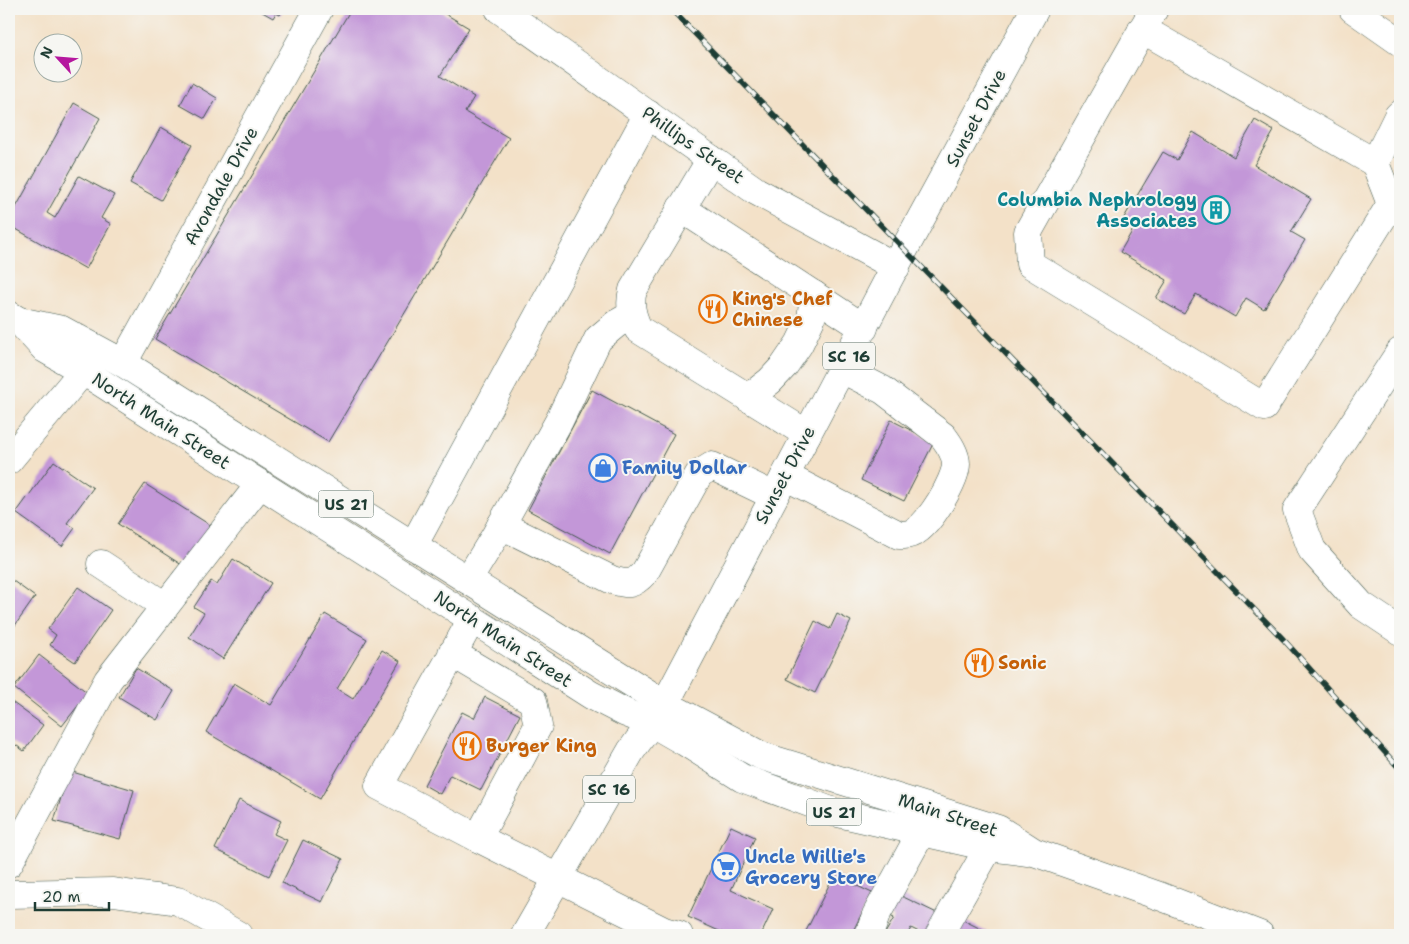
<svg xmlns="http://www.w3.org/2000/svg" width="1409" height="944" viewBox="0 0 1409 944" font-family="'Shantell Sans',sans-serif">
  <rect width="100%" height="100%" fill="#f6f6f2"/>
  <filter id="ink" filterUnits="userSpaceOnUse"><feTurbulence type="fractalNoise" baseFrequency=".02" numOctaves="2"/><feDisplacementMap in="SourceGraphic" scale="10" xChannelSelector="R" yChannelSelector="G"/><feConvolveMatrix kernelMatrix="1 2 1 2 8 2 1 2 1" color-interpolation-filters="sRGB"/></filter>
  <filter id="wash" filterUnits="userSpaceOnUse"><feTurbulence type="fractalNoise" baseFrequency=".0096" numOctaves="4" result="noise"/><feDisplacementMap in="SourceGraphic" scale="20" xChannelSelector="R" yChannelSelector="G"/><feGaussianBlur stdDeviation="1.12" result="paint"/><feColorMatrix in="noise" values="0 0 0 0 0 0 0 0 0 0 0 0 0 0 0 0 0 1.4 0 .05"/><feComposite in="paint" operator="in"/></filter>
  <g filter="url(#wash)">
    <rect width="100%" height="100%" fill="#f3e1c8"/>
    <g id="blocks">
      <g fill="#c397d8">
        <polygon points="257,9 284,9 280,15 276,13 273,18"/>
        <polygon points="351,9 437,9 469,28 440,76 474,97 465,112 509,138 328,442 155,339"/>
        <polygon points="192,83 217,98 205,119 180,105"/>
        <polygon points="74,103 100,118 47,213 55,218 79,176 114,195 101,218 111,224 86,269 9,225 9,220"/>
        <polygon points="1255,120 1274,131 1254,165 1311,199 1291,232 1305,240 1264,309 1246,298 1235,317 1196,294 1184,314 1156,298 1167,280 1120,252 1134,228 1122,221 1163,152 1177,160 1193,132 1234,157"/>
        <polygon points="161,127 192,145 161,200 130,183"/>
        <polygon points="592,390 674,434 610,554 528,510"/>
        <polygon points="891,420 934,442 904,501 861,480"/>
        <polygon points="54,461 93,488 67,523 75,528 62,546 16,513"/>
        <polygon points="145,484 210,525 185,567 118,524"/>
        <polygon points="233,559 271,583 223,659 189,637 204,613 194,607 211,581 217,585"/>
        <polygon points="9,578 35,597 9,634"/>
        <polygon points="78,587 111,610 75,662 50,645 56,635 48,629"/>
        <polygon points="325,614 367,639 337,689 353,699 382,650 400,661 320,799 206,732 234,683 271,705"/>
        <polygon points="837,614 851,621 815,693 787,679 815,621 830,629"/>
        <polygon points="39,655 88,693 62,726 14,688"/>
        <polygon points="136,668 174,691 157,720 119,697"/>
        <polygon points="485,697 520,715 481,790 450,775 440,794 424,785 462,712 474,718"/>
        <polygon points="9,700 43,725 24,751 9,740"/>
        <polygon points="69,771 134,790 120,839 54,821"/>
        <polygon points="239,800 281,821 274,834 287,840 269,876 215,849"/>
        <polygon points="731,826 755,837 731,890 773,909 761,935 728,935 688,917"/>
        <polygon points="303,840 343,859 322,902 282,883"/>
        <polygon points="834,875 872,893 851,935 809,935 805,933"/>
        <polygon points="893,892 941,915 925,935 911,928 907,935 884,935 894,918 882,912"/>
        <polygon points="953,915 993,935 943,935"/>
      </g>
    </g>
  </g>
  <g filter="url(#ink)">
    <use href="#blocks" fill-opacity="0" stroke="#3f564a" stroke-width="1"/>
    <g fill="none" stroke-linecap="round" stroke-linejoin="round">
      <defs>
        <g id="minor">
          <polyline points="499,9 756,191 896,267"/>
          <polyline points="1154,9 1028,232 1030,264 1264,407 1391,204 1375,163 1398,116 1400,114"/>
          <polyline points="1353,9 1400,42"/>
          <polyline points="1142,29 1375,163"/>
          <path d="M711,159l-78,131c-4,15 -1,25 5,39l169,105"/>
          <polyline points="681,208 864,328"/>
          <polyline points="1400,352 1297,510 1312,550 1361,605 1400,631"/>
          <polyline points="123,363 319,9"/>
          <polyline points="748,398 770,381 784,366 799,344 811,319 814,295"/>
          <polyline points="9,460 83,371"/>
          <path d="M785,476l114,59c6,0 10,0 15,-3 15,-7 42,-52 42,-68 0,-10 -7,-20 -13,-28l-60,-46 -41,-21"/>
          <path d="M501,525l111,55c18,5 21,5 33,-8l54,-98 13,-8 62,30"/>
          <polyline points="413,546 648,114"/>
          <polyline points="101,564 165,606"/>
          <polyline points="468,580 495,536 559,421 598,339 616,324 632,315"/>
          <polyline points="452,653 533,701 538,726 478,838 379,786 472,619"/>
          <polyline points="478,838 664,931 679,935"/>
          <polyline points="9,863 108,680 260,484"/>
          <polyline points="9,894 113,892 178,901 238,935"/>
          <polyline points="869,935 876,915 921,833"/>
          <polyline points="939,935 989,847"/>
        </g>
        <g id="major">
          <polyline points="9,315 19,321 62,330 123,363 665,704 762,756 998,829 1034,852 1162,897 1260,935"/>
          <polyline points="19,321 45,349 83,371 591,695 626,713 652,723 685,742 742,778 834,812 989,847 1028,852"/>
          <polyline points="525,935 631,751 665,704 905,248 1035,9"/>
        </g>
      </defs>
      <use href="#minor" stroke="#3f564a" stroke-width="29"/>
      <use href="#major" stroke="#3f564a" stroke-width="29"/>
      <use href="#minor" stroke="#fff" stroke-width="28"/>
      <use href="#major" stroke="#fff" stroke-width="28"/>
      <defs>
        <polyline id="rail" points="671,9 1283,639 1400,769"/>
      </defs>
      <use href="#rail" stroke="#1f3d34" stroke-width="5.5"/>
      <use href="#rail" stroke="#f6f6f2" stroke-width="4" stroke-dasharray="11" stroke-linecap="butt"/>
    </g>
  </g>
  <defs>
    <symbol id="building-ring" viewBox="-11 -11 22 22"><circle r="9.5" fill="#f6f6f2" stroke="#0f9aa8" stroke-width="1.5"/><path d="M-4-6H4V6H1V3H-1V6H-4ZM-2.5-4.3h1.7v1.8h-1.7ZM.8-4.3h1.7v1.8H.8ZM-2.5-1h1.7V.8h-1.7ZM.8-1h1.7V.8H.8Z" fill="#0f9aa8"/></symbol>
    <symbol id="restaurant-ring" viewBox="-11 -11 22 22"><circle r="9.5" fill="#f6f6f2" stroke="#e8710a" stroke-width="1.5"/><path d="M-5-6h1v4h1v-4h1v4h1v-4h1v5L-1.5 .5V6h-2V.5L-5-1ZM5-6V6H3V1.5H1.5Q1.5-4 5-6Z" fill="#e8710a"/></symbol>
    <symbol id="shop-ring" viewBox="-11 -11 22 22"><circle r="9.5" fill="#f6f6f2" stroke="#3f7fe0" stroke-width="1.5"/><path d="M-5-2.5h2.3a2.7 3.5 0 0 1 5.4 0H5L5.5 6h-11ZM-1.5-2.5h3a1.5 2.3 0 0 0-3 0Z" fill="#3f7fe0"/></symbol>
    <symbol id="supermarket-ring" viewBox="-11 -11 22 22"><circle r="9.5" fill="#f6f6f2" stroke="#3f7fe0" stroke-width="1.5"/><path d="M-6-5.5h2.5l.6 2H6L4.5 2H-2.5L-4.4-4H-6ZM-1.5 3.2a1.3 1.3 0 1 0 .1 0ZM3 3.2a1.3 1.3 0 1 0 .1 0Z" fill="#3f7fe0"/></symbol>
  </defs>
  <g fill-rule="evenodd">
    <use href="#building-ring" x="1200" y="194" width="32" height="32"/>
    <use href="#restaurant-ring" x="697" y="293" width="32" height="32"/>
    <use href="#shop-ring" x="587" y="452" width="32" height="32"/>
    <use href="#restaurant-ring" x="963" y="647" width="32" height="32"/>
    <use href="#restaurant-ring" x="451" y="730" width="32" height="32"/>
    <use href="#supermarket-ring" x="710" y="851" width="32" height="32"/>
  </g>
  <g text-anchor="middle" dominant-baseline="central" stroke-width="4" stroke-linejoin="round" paint-order="stroke">
    <g fill="#f6f6f2" stroke="#60746d" stroke-width="1">
      <rect x="823" y="342.5" width="52" height="27" rx="4"/>
      <rect x="318.5" y="490.5" width="55" height="27" rx="4"/>
      <rect x="583" y="775.5" width="52" height="27" rx="4"/>
      <rect x="806.5" y="798.5" width="55" height="27" rx="4"/>
    </g>
    <g font-size="16" font-weight="bold" fill="#1f3d34">
      <text x="849" y="356">SC 16</text>
      <text x="346" y="504">US 21</text>
      <text x="609" y="789">SC 16</text>
      <text x="834" y="812">US 21</text>
    </g>
    <g font-size="18" fill="#1f3d34" stroke="#f6f6f2">
      <text transform="translate(976 118) rotate(-62)">Sunset Drive</text>
      <text transform="translate(693 145) rotate(35)">Phillips Street</text>
      <text transform="translate(221 186) rotate(-61)">Avondale Drive</text>
      <text transform="translate(161 421) rotate(33)">North Main Street</text>
      <text transform="translate(785 475) rotate(-62)">Sunset Drive</text>
      <text transform="translate(503 639) rotate(33)">North Main Street</text>
      <text transform="translate(948 815) rotate(18)">Main Street</text>
    </g>
    <g font-size="18" font-weight="bold" fill="#0d838f" stroke="#f6f6f2" text-anchor="end">
      <text x="1197" y="200">Columbia Nephrology<tspan x="1197" dy="21">Associates</tspan></text>
    </g>
    <g font-size="18" font-weight="bold" fill="#c56008" stroke="#f6f6f2" text-anchor="start">
      <text x="732" y="299">King's Chef<tspan x="732" dy="21">Chinese</tspan></text>
      <text x="998" y="663">Sonic</text>
      <text x="486" y="746">Burger King</text>
    </g>
    <g font-size="18" font-weight="bold" fill="#366cbe" stroke="#f6f6f2" text-anchor="start">
      <text x="622" y="468">Family Dollar</text>
      <text x="745" y="857">Uncle Willie's<tspan x="745" dy="21">Grocery Store</tspan></text>
    </g>
  </g>
  <rect width="1409" height="944" fill="none" stroke="#f6f6f2" stroke-width="30"/>
  <g transform="translate(58 58) rotate(296)"><circle r="24" fill="#f6f6f2" stroke="#a0aca6"/>
  <path d="M0-4L9 19L0 12L-9 19Z" fill="#b5179e"/>
  <text y="-8" font-size="14" font-weight="bold" text-anchor="middle" fill="#1f3d34">N</text>
  </g>
  <path d="M35 902v8h74v-8" fill="none" stroke="#1f3d34" stroke-width="2.5"/>
  <text x="42" y="902" font-size="15" fill="#1f3d34" stroke="#f6f6f2" stroke-width="4" paint-order="stroke">20 m</text>
</svg>
